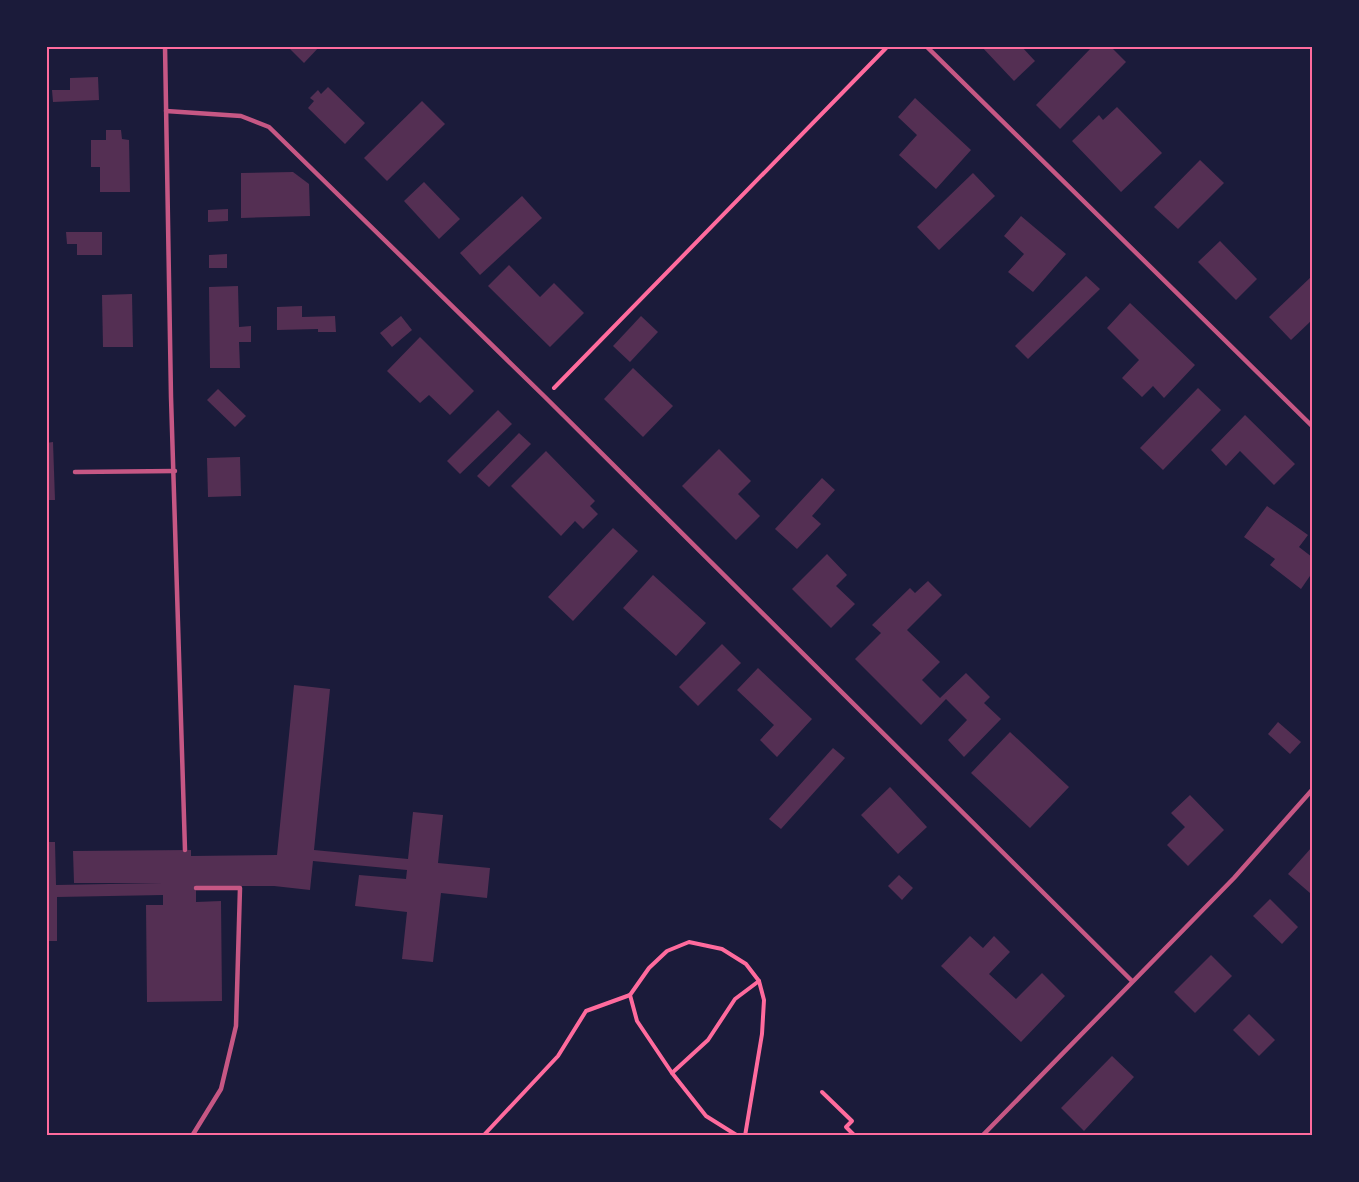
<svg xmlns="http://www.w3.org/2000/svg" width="1359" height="1182" viewBox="0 0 1359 1182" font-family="Poppins,sans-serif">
  <rect width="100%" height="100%" fill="#1b1b3a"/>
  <g fill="#542f53">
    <polygon points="287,46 320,46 304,63"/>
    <polygon points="981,46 1021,46 1035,61 1014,81"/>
    <polygon points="1093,46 1110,46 1126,62 1060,129 1036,105"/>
    <polygon points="98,77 99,100 53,102 52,90 70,90 70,78"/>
    <polygon points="328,87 365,123 345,144 308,108 314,101 310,98 318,90 321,94"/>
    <polygon points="915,98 971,150 936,189 899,155 917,135 898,117"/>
    <polygon points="422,101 445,124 387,181 364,158"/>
    <polygon points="1117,107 1162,153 1121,192 1072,141 1099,115 1103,120"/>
    <polygon points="106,130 121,130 122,139 129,140 130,192 100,192 100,167 91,167 91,140 106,140"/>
    <polygon points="1200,160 1224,183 1178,229 1154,207"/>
    <polygon points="293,172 309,184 310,216 241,218 241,173"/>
    <polygon points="973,173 995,196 939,250 917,227"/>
    <polygon points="424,182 460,219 439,239 404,201"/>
    <polygon points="522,196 542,218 480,275 460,253"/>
    <polygon points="228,209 228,221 208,222 208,210"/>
    <polygon points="1021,216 1066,254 1033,292 1008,272 1024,254 1004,236"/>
    <polygon points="66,232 102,232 102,255 77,255 77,244 67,244"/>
    <polygon points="1220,241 1257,279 1236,300 1198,262"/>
    <polygon points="227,254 227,268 209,268 209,255"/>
    <polygon points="509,265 540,297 554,283 584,313 550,347 488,286"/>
    <polygon points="1086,276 1100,289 1028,359 1015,346"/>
    <polygon points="1312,276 1312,320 1291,340 1269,317"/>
    <polygon points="238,286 239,327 251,326 251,342 239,342 240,368 210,368 209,287"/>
    <polygon points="132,294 133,347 103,347 102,295"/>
    <polygon points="1130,303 1195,365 1164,398 1153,386 1142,397 1122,378 1139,360 1107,328"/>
    <polygon points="302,306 302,317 335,316 336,332 318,332 318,329 277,330 277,307"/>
    <polygon points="401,316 412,330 392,347 380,333"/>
    <polygon points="641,316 658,332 630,362 613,346"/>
    <polygon points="420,337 474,391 450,415 429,395 420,403 387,371"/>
    <polygon points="633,368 673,406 643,437 604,399"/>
    <polygon points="1198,388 1221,410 1163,470 1140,448"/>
    <polygon points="218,389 246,416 235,427 207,400"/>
    <polygon points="498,410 512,424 460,474 447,461"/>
    <polygon points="1245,415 1295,464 1274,485 1240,451 1226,466 1211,450"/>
    <polygon points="519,433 531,444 489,487 477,476"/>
    <polygon points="53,442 55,500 46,500 46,443"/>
    <polygon points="719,449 751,481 738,494 760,516 736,540 682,486"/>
    <polygon points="546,451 595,501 590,506 598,514 583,529 575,521 561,536 511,486"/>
    <polygon points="240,457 241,496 208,497 207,458"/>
    <polygon points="822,478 835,490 812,516 821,524 797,549 775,529"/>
    <polygon points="1267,506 1308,535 1299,547 1312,557 1312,573 1301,589 1270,565 1275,559 1244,537"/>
    <polygon points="613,528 638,551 573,621 548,597"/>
    <polygon points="827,554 847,575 836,586 855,604 831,628 792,589"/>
    <polygon points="653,575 706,623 676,656 623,608"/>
    <polygon points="928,581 942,595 907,630 940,662 922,680 940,698 966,673 990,697 984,703 1001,719 964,757 948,740 967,720 946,699 921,725 855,659 881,633 872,625 910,588 915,593"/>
    <polygon points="722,644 741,663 698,706 679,687"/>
    <polygon points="758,668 812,719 777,757 760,740 774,725 737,690"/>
    <polygon points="294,685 330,689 314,850 408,859 413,812 443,815 438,863 490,868 487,898 441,893 433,962 402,959 407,912 355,906 359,875 406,879 407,870 313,861 310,890 274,886 196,886 196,902 221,901 222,1001 147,1002 146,905 163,905 163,895 57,897 57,941 46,941 46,842 55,842 56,885 163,883 74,883 73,851 191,850 191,856 277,855"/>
    <polygon points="1278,722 1301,742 1290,754 1268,734"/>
    <polygon points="1010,732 1069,787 1030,828 971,773"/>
    <polygon points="833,748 845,758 781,829 769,819"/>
    <polygon points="890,787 927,827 898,854 861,815"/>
    <polygon points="1190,795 1224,830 1188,866 1167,845 1185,827 1171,813"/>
    <polygon points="1312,847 1312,891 1310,893 1288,874"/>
    <polygon points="899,875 913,888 902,900 888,886"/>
    <polygon points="1270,899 1298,927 1282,944 1253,916"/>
    <polygon points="970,936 983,948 994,936 1010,952 989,974 1016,999 1042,973 1065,996 1021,1042 941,966"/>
    <polygon points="1211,955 1232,976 1195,1013 1174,992"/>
    <polygon points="1249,1014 1275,1040 1259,1056 1233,1030"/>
    <polygon points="1112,1056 1134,1077 1084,1131 1061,1108"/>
  </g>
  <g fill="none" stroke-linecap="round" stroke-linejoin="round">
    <g stroke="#ff6b9d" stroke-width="4">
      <polyline points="554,388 888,46"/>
      <polyline points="672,1073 708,1040 735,999 759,981"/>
      <polyline points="822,1092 852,1121 846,1127 855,1136"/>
      <polyline points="483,1136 558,1056 586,1011 630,995"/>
      <polyline points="738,1136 706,1116 672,1073 637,1021 630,995 649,968 667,951 689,942 722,949 746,964 759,981 764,1000 762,1034 745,1136"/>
    </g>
    <g stroke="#c65784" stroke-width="4.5">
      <polyline points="165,46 171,397 185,850"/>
      <polyline points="926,46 1312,426"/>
      <polyline points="166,111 241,116 269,127 545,397 1132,981"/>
      <polyline points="75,472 175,471"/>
      <polyline points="192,1136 221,1089 236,1026 240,888 196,888"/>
      <polyline points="982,1136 1234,878 1312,790"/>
    </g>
  </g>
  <rect width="1359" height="1182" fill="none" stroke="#1b1b3a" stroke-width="96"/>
  <rect x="48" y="48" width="1263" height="1086" fill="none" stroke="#ff6b9d" stroke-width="2"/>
</svg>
